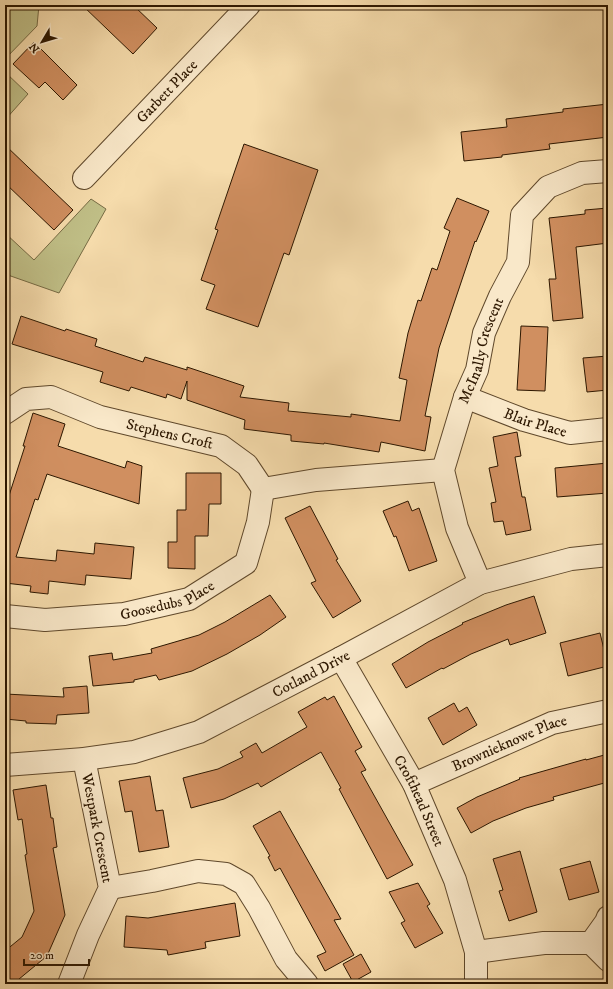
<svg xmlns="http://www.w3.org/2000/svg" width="613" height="989" viewBox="0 0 613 989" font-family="'IM FELL DW Pica',serif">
  <rect width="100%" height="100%" fill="#f6dcac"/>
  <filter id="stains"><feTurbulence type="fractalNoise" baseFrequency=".005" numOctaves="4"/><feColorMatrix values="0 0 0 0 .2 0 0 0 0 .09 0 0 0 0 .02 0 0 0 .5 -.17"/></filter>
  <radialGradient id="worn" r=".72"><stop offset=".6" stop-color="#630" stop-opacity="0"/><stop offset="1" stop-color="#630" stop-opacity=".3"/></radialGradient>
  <g fill="#c0bf87" stroke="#766b44">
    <polygon points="5,5 39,5 37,26 5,59"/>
    <polygon points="5,72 28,94 5,120"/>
    <polygon points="91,199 106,209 59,293 5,274 5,233 34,260"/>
  </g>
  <g fill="#d08f60" stroke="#2d1700">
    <polygon points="82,5 133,5 157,28 133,54"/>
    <polygon points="34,42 77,85 63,100 45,82 39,88 13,64"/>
    <polygon points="608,104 608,137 549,144 550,149 502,155 502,157 464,161 461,132 507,127 506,119 563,112 563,109"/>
    <polygon points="244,144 318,170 289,255 284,253 258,327 206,309 215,285 201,280 218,230 215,229"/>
    <polygon points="5,145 73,210 54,230 5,183"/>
    <polygon points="457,198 489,211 476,242 475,241 439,348 425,416 431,417 425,451 381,442 379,452 324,443 324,444 291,441 291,435 244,429 245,420 187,400 187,381 181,399 167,394 166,398 131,387 129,391 100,382 103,372 12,344 21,316 65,331 66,329 97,339 95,346 143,362 145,357 187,370 187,367 244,386 240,397 289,403 288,411 351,417 351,414 400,421 407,380 399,378 408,333 418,300 421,301 432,268 437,270 450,231 444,228"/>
    <polygon points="608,208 608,243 576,247 583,318 553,321 549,279 556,279 549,218 585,214 585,210"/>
    <polygon points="521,326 548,327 545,391 517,390"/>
    <polygon points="608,356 608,390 587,392 583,358"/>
    <polygon points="33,413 65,424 58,446 125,468 127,461 142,466 139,504 47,474 38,500 35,499 16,557 56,561 57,550 94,554 95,543 134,547 131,579 86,575 85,585 49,581 48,594 30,592 31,586 5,583 5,508 25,446 23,446"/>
    <polygon points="517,432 521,456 515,457 522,497 525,497 531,530 506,535 503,521 494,522 491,503 496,502 489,468 498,466 493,437"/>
    <polygon points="608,463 608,493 557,497 555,468"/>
    <polygon points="186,473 221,473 221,504 209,504 208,536 195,536 195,569 168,568 168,542 177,542 177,510 186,510"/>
    <polygon points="408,501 412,511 419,508 437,561 409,571 396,536 394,537 383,511"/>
    <polygon points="310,506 338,559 336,560 361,601 333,618 311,583 316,581 285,518"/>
    <polygon points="270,595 286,617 260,635 227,654 192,671 159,680 156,675 134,680 134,682 93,686 89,656 112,653 113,660 152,653 151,649 199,635 225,622"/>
    <polygon points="534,596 546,633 510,645 508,639 471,654 443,669 442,668 406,688 392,664 428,642 463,624 462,623 506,605"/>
    <polygon points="600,633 608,666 568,676 560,643"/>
    <polygon points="87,686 89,713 57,715 56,724 26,723 26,721 5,719 5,694 64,697 63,688"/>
    <polygon points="334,696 362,747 355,751 366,770 361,772 413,865 387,879 339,789 341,788 321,752 261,787 258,783 224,799 191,808 183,778 218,769 243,757 240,752 256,743 262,753 307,727 298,712 325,697 327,700"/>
    <polygon points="454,703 459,712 467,707 477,725 443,745 428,718"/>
    <polygon points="608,754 608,782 553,797 554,800 526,808 493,821 471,833 457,808 477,797 520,779 519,778 586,759 586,760"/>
    <polygon points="150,776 156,811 163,810 169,847 139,852 132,811 125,812 119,781"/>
    <polygon points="46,785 51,818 53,818 57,847 53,848 65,915 47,956 13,984 5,984 5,951 22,937 34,911 25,855 27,854 22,819 18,820 13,790"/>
    <polygon points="280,811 341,919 334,920 354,955 325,971 317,956 326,952 280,868 275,871 268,857 270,856 253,826"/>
    <polygon points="520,851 537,912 509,921 499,891 503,890 493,859"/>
    <polygon points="590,861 599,892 569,900 560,869"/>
    <polygon points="418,883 430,904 427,906 443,933 415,948 401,923 405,921 389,892"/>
    <polygon points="235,903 240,936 205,942 206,948 168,955 167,950 124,947 126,916 148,918"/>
    <polygon points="361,954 371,972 353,982 343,964"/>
  </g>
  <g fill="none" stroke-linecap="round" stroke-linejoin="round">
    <defs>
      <g id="minor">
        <path id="s1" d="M84,178l165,-173"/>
        <path id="s2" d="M465,397l59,23 46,13 38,-4"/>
        <path id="s3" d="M5,413l21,-14 25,-2 49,20 121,29 26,19 16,24 53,-9 127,-10"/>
        <path id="s4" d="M480,583l-23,-55 -14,-58 22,-73 12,-27 7,-37 16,-37 18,-34 4,-47 26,-28 34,-14 26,-2"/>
        <path id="s5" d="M5,616l40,4 79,-6 65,-15 57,-36 12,-41 5,-33"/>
        <path id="s6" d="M341,658l73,126 41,96 21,72v32"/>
        <path id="s7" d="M5,765l79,-6 50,-7 65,-20 142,-74 139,-75 91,-24 37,-4"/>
        <path id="s8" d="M414,784l138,-61 56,-12"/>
        <polyline points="110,888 152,881 198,871 226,874 244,884 259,908 286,959 307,984"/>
        <polyline points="591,943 608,960"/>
        <polyline points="476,952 544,943 591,943 606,922 608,917"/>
        <polyline points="69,984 88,935 110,888 84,759"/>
      </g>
    </defs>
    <use href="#minor" stroke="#5f482b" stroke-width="24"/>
    <use href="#minor" stroke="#f9e8c9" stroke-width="22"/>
  </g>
  <g text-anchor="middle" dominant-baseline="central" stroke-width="3.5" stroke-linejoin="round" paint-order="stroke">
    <g font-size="15" fill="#2d1700" stroke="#f9e8c9">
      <text stroke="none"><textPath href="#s1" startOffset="120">Garbett Place</textPath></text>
      <text stroke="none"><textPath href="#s4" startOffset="245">McInally Crescent</textPath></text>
      <text stroke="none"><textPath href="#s2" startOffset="75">Blair Place</textPath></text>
      <text stroke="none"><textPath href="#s3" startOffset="175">Stephens Croft</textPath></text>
      <text stroke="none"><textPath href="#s5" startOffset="165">Goosedubs Place</textPath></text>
      <text stroke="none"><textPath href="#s7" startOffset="324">Cotland Drive</textPath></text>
      <text stroke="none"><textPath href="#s8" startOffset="104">Brownieknowe Place</textPath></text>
      <text stroke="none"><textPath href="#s6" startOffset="163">Crofthead Street</textPath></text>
      <text transform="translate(97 828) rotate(79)">Westpark Crescent</text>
    </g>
  </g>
  <rect width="613" height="989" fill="none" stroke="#f6dcac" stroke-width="20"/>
  <rect x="6" y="6" width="601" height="977" fill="none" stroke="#2d1700" stroke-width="2"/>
  <rect x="10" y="10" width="593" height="969" fill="none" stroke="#2d1700"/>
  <g transform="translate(42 42) rotate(232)" stroke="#f9e8c9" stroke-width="3" paint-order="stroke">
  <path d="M0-3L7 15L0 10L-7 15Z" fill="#2d1700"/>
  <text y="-6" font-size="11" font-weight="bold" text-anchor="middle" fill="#2d1700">N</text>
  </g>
  <path d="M24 959v6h65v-6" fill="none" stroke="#2d1700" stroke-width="2"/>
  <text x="30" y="959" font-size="12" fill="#2d1700" stroke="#f9e8c9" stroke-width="3" paint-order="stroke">20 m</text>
  <rect width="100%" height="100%" filter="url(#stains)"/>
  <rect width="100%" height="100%" fill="url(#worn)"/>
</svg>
